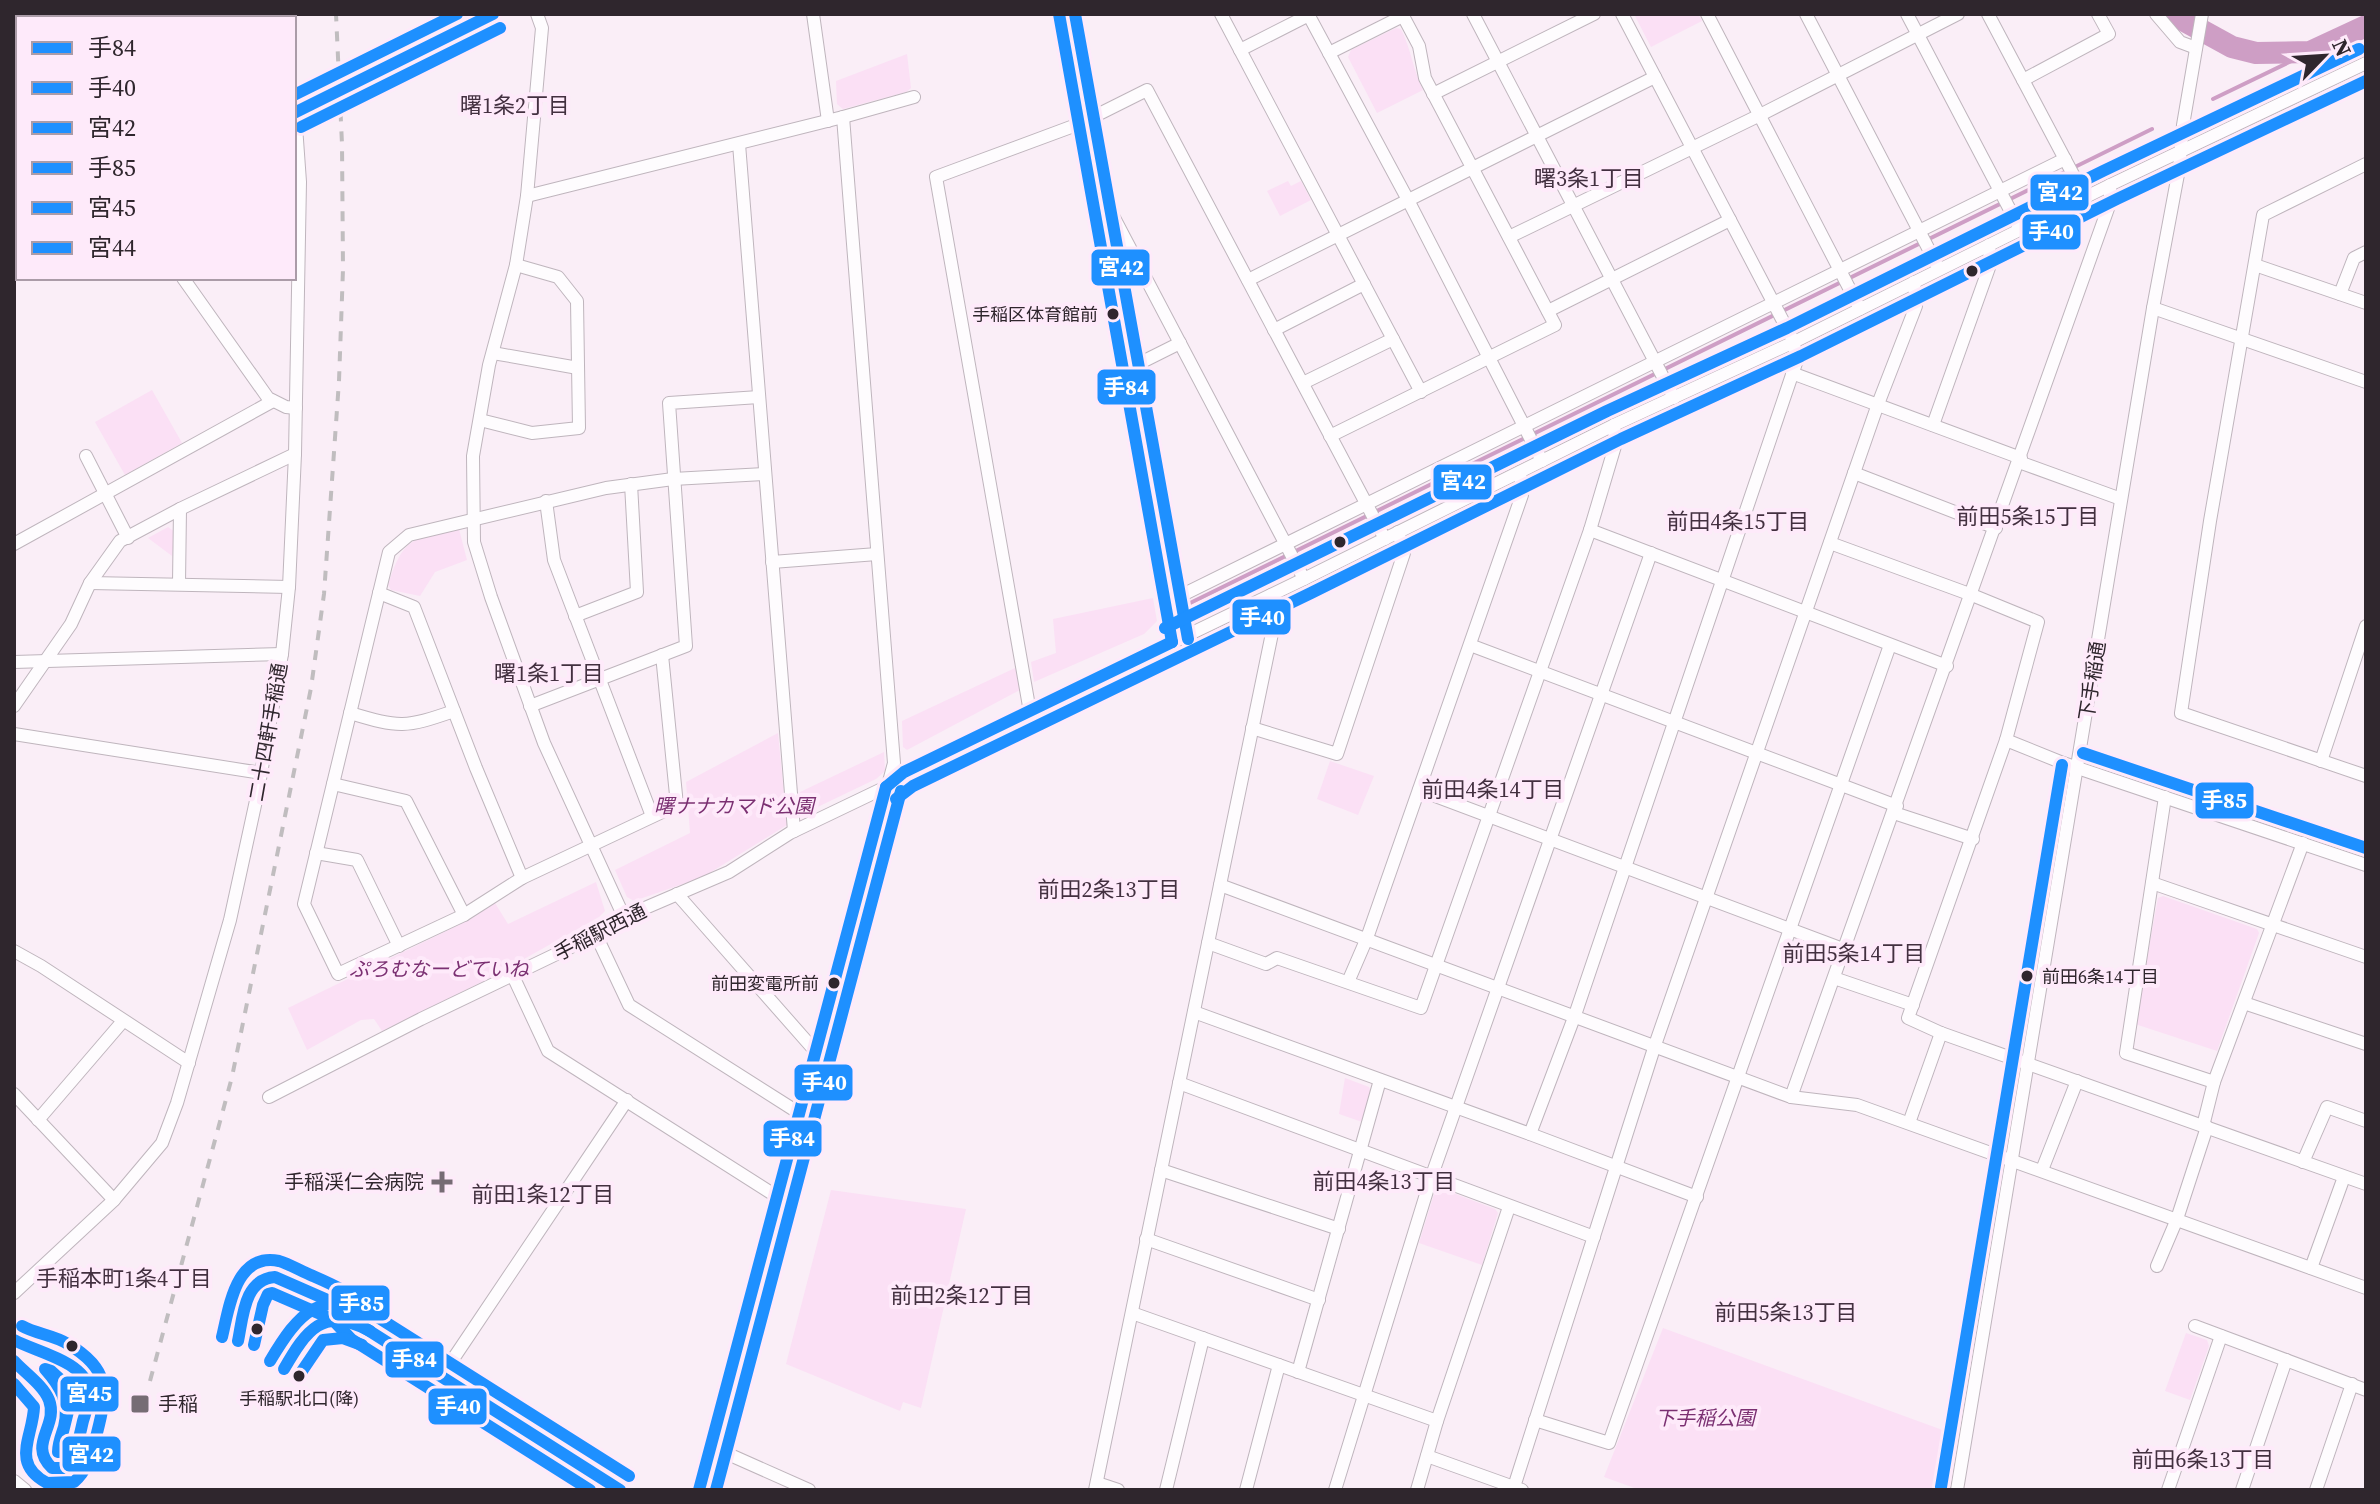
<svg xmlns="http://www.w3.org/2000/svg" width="2380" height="1504" viewBox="0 0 2380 1504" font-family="'Source Serif 4','Noto Sans JP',serif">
  <rect width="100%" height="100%" fill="#faeef7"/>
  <g fill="#fbe0f5">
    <polygon points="1634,14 1698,14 1702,21 1651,47"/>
    <path d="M1396,28l5,1c10,20 12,41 22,61l-46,23 -29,-56 3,-7z"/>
    <polygon points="907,54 911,88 906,92 843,109 837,104 836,81"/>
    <polygon points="1288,181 1291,186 1301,181 1311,200 1280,216 1267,191"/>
    <polygon points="152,390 182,443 125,475 95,422"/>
    <polygon points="168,527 175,532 172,556 148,538"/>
    <path d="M459,529l8,31 -32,12 -15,24 -29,-6 -3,-5c16,-49 24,-46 71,-56z"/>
    <polygon points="1153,598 1157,621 1144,634 1034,682 1031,662 1056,653 1053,619"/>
    <polygon points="1015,668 1020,690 907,750 903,747 902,721"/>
    <polygon points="778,733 787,825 703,877 634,901 627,897 615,870 690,833 686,782"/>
    <polygon points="884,752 885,771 876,779 803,814 799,810 800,792"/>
    <polygon points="1330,761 1374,776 1358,815 1317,799"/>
    <polygon points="596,882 605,911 599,917 492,977 382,1031 374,1019 361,1020 307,1050 288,1008 471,919 495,903 508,924"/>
    <polygon points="2163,896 2257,929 2259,933 2217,1051 2135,1024 2158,898"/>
    <polygon points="1345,1078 1369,1087 1371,1092 1362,1122 1339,1114"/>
    <polygon points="1440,1188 1495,1209 1498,1213 1482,1265 1419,1243 1435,1191"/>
    <polygon points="831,1190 966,1209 921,1408 903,1402 900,1411 786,1364"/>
    <polygon points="1663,1328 1948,1432 1938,1490 1640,1490 1604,1477"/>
    <polygon points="2186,1333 2207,1340 2209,1346 2190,1400 2165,1391"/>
  </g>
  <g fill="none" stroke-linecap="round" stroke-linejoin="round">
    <g stroke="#ce9ec5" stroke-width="4">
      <polyline points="2213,99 2310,52"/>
      <polyline points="1180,608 2152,129"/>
    </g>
    <polyline stroke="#ce9ec5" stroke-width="22" points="2176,14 2181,19 2232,47 2256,53 2310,52 2366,26"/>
    <defs>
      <g id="minor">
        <polyline points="17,14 20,18"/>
        <polyline points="288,14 288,18"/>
        <polyline points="537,14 542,28 527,196 516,265 489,365 473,456 474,542 491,597 544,743 624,917"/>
        <polyline points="813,14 828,121"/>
        <polyline points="1059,14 1172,642"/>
        <polyline points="1221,14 1421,392"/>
        <polyline points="1308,14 1408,200 1542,461"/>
        <polyline points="1473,14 1674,398"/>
        <polyline points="1707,14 1860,309"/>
        <polyline points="1806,14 1939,269"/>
        <polyline points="1907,14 2020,229"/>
        <polyline points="1988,14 2085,197"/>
        <polyline points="2156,14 2180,42 2196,48"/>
        <polyline points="115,18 122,14"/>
        <polyline points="269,18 275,14"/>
        <polyline points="1240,50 1309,15"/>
        <polyline points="1329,53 1403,16"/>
        <polyline points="2023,80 2109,34 2098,14"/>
        <polyline points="1433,94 1594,14"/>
        <polyline points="739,144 794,831"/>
        <polyline points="2366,164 2263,215 2210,521 2181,713 2366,776"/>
        <polyline points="527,196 843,117 914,97"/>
        <polyline points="1094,204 1111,212 1304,579"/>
        <polyline points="14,234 18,232"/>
        <polyline points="1509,237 1760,115 1958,14"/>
        <polyline points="14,253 18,251"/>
        <polyline points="2255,265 2366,303"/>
        <polyline points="14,269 18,267"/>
        <polyline points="183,278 268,398 286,407 296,408"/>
        <polyline points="1248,280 1655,77"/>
        <polyline points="2340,294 2354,258 2366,252"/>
        <polyline points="2153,308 2366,382"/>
        <polyline points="1548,311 1730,220"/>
        <polyline points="1274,330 1364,284"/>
        <polyline points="493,353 578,368"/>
        <polyline points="1124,371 1180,343"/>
        <polyline points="1792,373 2021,458"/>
        <polyline points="1303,383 1393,339"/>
        <polyline points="480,420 532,433 579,428 577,301 558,277 516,265"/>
        <polyline points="1933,425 1990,265 1989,245"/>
        <polyline points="1330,436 1555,325 1425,78 1419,46 1402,14"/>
        <polyline points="86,456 128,538"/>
        <polyline points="2019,462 2121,499"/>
        <polyline points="1854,473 1996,528"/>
        <polyline points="546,501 554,560 652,816"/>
        <polyline points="1590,530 1947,666"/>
        <polyline points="1830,543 1972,595 2038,622 2006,740 1908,1018 1941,1033 2366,1184"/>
        <polyline points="14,544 273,401"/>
        <polyline points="772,562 877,554"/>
        <polyline points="90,583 289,587"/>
        <polyline points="179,583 180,509"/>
        <polyline points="379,593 414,607 476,768 522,878"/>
        <polyline points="1164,604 2065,159"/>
        <polyline points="575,616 637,592 631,484"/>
        <polyline points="1470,645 1897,806"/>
        <polyline points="662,655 677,805 522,878 464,915 338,974 304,904 389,552 409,535 606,488 673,479 765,474"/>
        <polyline points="14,662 282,654"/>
        <polyline points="14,706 71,624 90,583 120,541 180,509 295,454"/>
        <polyline points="530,706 686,646 669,403 759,397"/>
        <polyline points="1030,712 936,177 1079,124 1147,90 1385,539"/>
        <path d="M350,713c50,15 55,15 104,-2"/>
        <polyline points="1252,728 1337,754 1404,553 1398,532"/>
        <polyline points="14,734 261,773"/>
        <polyline points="2006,740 2063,763 2366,865"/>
        <polyline points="2321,761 2366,626"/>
        <polyline points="333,784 406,801 464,915"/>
        <polyline points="1419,790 1843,949"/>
        <polyline points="2165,797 2126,1053 2214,1082"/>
        <polyline points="1894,813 1973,839"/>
        <polyline points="316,853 357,860 399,946"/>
        <polyline points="2152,883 2366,957"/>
        <polyline points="1220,885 1791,1097 1857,1105 2366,1288"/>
        <polyline points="677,894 816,1052"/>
        <polyline points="596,935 629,1005 799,1113"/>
        <polyline points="1208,943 1266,964 1277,958 1421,1008 1590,530 1615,446 1614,425"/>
        <polyline points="14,951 41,966 189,1063"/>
        <polyline points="513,976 548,1051 776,1196"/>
        <polyline points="1834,978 1913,1005"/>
        <polyline points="1348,982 1367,938 1522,495 1520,472"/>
        <polyline points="2244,1003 2366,1044"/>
        <polyline points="1194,1012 1530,1134 1697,1197"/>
        <polyline points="1179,1083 1594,1237"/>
        <polyline points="14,1094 114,1200"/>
        <polyline points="269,1097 421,1019 596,935 624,917 729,872 790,833 886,787 904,772 1304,579 1614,425 1794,342 2110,185 2366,63"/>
        <polyline points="1791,1097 2110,203 2110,185"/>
        <polyline points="38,1120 123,1021"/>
        <polyline points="1909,1123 1941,1033"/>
        <polyline points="2203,1126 2214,1082 2303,843"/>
        <polyline points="1530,1134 1575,1015 1796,363 1794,342 1622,14"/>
        <polyline points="2303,1162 2327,1107 2366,1121"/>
        <polyline points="1161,1170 1339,1229"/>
        <polyline points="2042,1170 2077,1081"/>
        <polyline points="1146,1239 1319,1300"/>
        <polyline points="2157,1266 2177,1219 2207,1127"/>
        <polyline points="2311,1268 2344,1177"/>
        <polyline points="14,1293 114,1200 162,1143 177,1103 230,920 257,796 282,654 289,587 295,454 300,182 294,98"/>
        <polyline points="1132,1313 1437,1421"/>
        <polyline points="360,1325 620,1490"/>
        <polyline points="2195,1326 2366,1390"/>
        <path d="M14,1340l13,7 32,10 24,20 6,10v13l-16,59 -7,9h-14c-25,-17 3,-42 -2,-64 -2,-12 -27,-33 -36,-43"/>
        <polyline points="1298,1372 1380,1080"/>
        <polyline points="441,1377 627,1100"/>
        <polyline points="1535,1420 1609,1443 1890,645"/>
        <polyline points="710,1446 809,1490"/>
        <polyline points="1427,1456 1522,1490"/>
        <polyline points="14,1481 25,1490"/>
        <polyline points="1097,1483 1118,1490"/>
        <polyline points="699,1490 894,763 843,117"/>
        <polyline points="1095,1490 1276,614 1271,595"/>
        <polyline points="1166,1490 1203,1338"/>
        <polyline points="1246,1490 1279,1365"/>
        <polyline points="1335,1490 1431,1178 1651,553"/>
        <polyline points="1417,1490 1437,1421 1509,1207"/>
        <polyline points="1513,1490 1655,1045 1878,404 1916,306 1914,282"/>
        <polyline points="1957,1490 2153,308 2179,169 2183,125 2202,14"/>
        <polyline points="2168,1490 2221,1336"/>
        <polyline points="2242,1490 2286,1360"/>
        <polyline points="2316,1490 2352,1384"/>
      </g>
    </defs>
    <use href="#minor" stroke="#bfb5bd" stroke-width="14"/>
    <use href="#minor" stroke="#fefcfe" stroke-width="12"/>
    <polyline stroke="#c0bdbf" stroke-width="4" stroke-dasharray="10 10" stroke-linecap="butt" points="150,1381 232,1077 311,688 324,594 339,381 343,269 342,144 336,14"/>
    <defs>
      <polyline id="minor-bridge" points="294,113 493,14"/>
    </defs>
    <use href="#minor-bridge" stroke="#bfb5bd" stroke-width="14" stroke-linecap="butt"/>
    <use href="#minor-bridge" stroke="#fefcfe" stroke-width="12"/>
    <defs>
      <g id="bus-1">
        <polyline points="1059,14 1172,642"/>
        <polyline points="886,787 904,772 1172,642"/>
        <path d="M238,1341c5,-24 6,-62 37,-64l64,28 21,20 260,165"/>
        <path d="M284,1369c22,-38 39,-64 86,-38"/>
        <polyline points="699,1490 886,787"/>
      </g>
      <g id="bus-2">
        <polyline points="896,799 913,786 1311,593 1621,439 1801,356 2117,199 2366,81"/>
        <polyline points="254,1345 263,1305 268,1294 272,1293 332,1319 351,1339 590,1490"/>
        <polyline points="298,1377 323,1340 343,1338 362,1345"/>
        <polyline points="716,1490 901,791"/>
      </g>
      <g id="bus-3">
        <polyline points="1075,14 1188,639"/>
        <polyline points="294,95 457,14"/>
        <polyline points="1165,628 1607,411 1787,328 2103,171 2359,49"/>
        <path d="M14,1384l20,23c-1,30 -24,56 13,76l27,-1c15,-13 18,-31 23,-49 11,-43 13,-64 -29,-89 -14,-9 -32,-10 -46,-18"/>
      </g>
      <g id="bus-4">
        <polyline points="2083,753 2366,848"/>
        <path d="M222,1337c7,-28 13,-85 57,-76 11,3 23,11 34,15 23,10 41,18 58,37l258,163"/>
        <path d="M270,1361c28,-47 51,-76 108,-44"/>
        <polyline points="1941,1487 2062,765"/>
      </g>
      <g id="bus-5">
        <polyline points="294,113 493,14"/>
        <path d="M14,1340c22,12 71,21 75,50 1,11 -3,21 -6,31 -4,17 -7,34 -17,47h-14c-25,-24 7,-42 -3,-68 -6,-15 -24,-27 -35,-39"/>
      </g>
      <g id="bus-6">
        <polyline points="301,127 500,28"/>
        <path d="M45,1369l6,2 22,20 -15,61c0,-9 3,-16 6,-25 6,-24 -3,-40 -19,-58z"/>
      </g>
    </defs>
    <use href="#bus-1" stroke="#feeafa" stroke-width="18"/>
    <use href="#bus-2" stroke="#feeafa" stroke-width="18"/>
    <use href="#bus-3" stroke="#feeafa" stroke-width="18"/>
    <use href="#bus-4" stroke="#feeafa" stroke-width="18"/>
    <use href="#bus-5" stroke="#feeafa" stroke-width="18"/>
    <use href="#bus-6" stroke="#feeafa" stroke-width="18"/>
    <use href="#bus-1" stroke="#1e90ff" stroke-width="12"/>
    <use href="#bus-2" stroke="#1e90ff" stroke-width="12"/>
    <use href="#bus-3" stroke="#1e90ff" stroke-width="12"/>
    <use href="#bus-4" stroke="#1e90ff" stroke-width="12"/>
    <use href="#bus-5" stroke="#1e90ff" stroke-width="12"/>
    <use href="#bus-6" stroke="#1e90ff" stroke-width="12"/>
  </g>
  <g fill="#2f262d" stroke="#feeafa" stroke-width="3">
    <circle cx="1972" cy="271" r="7"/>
    <circle cx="1113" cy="314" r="7"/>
    <circle cx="1340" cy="542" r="7"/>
    <circle cx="2027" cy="976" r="7"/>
    <circle cx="834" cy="983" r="7"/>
    <circle cx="257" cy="1329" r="7"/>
    <circle cx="72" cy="1346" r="7"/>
    <circle cx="299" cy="1376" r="7"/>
  </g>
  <g fill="#766c74" stroke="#feeafa" stroke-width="3">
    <path d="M438 1170h8v8h8v8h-8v8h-8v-8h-8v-8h8z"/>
    <rect x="130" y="1394" width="20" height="20" rx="4"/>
  </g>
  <g text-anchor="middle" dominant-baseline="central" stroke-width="8" stroke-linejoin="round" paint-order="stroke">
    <g font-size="18" fill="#2f262d" stroke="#feeafa" text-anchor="end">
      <text x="1098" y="314">手稲区体育館前</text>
      <text x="2042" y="976" text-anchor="start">前田6条14丁目</text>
      <text x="819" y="983">前田変電所前</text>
      <text x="299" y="1398" text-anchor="middle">手稲駅北口(降)</text>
    </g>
    <g font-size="20" fill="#2f262d" stroke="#feeafa">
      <text transform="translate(2092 681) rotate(-81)">下手稲通</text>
      <text transform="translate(268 732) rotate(-80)">二十四軒手稲通</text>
      <text transform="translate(600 932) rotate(-27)">手稲駅西通</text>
    </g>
    <g font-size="20" font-style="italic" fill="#7b3072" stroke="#feeafa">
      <text x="734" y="806">曙ナナカマド公園</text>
      <text x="439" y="969">ぷろむなーどていね</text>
      <text x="1705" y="1418">下手稲公園</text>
    </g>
    <g font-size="20" fill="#2f262d" stroke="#feeafa" text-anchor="end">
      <text x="424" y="1182">手稲渓仁会病院</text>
      <text x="158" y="1404" text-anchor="start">手稲</text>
    </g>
    <g font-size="22" fill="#433040" stroke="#feeafa">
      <text x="515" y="105">曙1条2丁目</text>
      <text x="1589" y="178">曙3条1丁目</text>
      <text x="2028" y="516">前田5条15丁目</text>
      <text x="1738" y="521">前田4条15丁目</text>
      <text x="549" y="673">曙1条1丁目</text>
      <text x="1493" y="789">前田4条14丁目</text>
      <text x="1109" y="889">前田2条13丁目</text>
      <text x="1854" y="953">前田5条14丁目</text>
      <text x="1384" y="1181">前田4条13丁目</text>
      <text x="543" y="1194">前田1条12丁目</text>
      <text x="124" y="1278">手稲本町1条4丁目</text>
      <text x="962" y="1295">前田2条12丁目</text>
      <text x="1786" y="1312">前田5条13丁目</text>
      <text x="2203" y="1459">前田6条13丁目</text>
    </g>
  </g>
  <g stroke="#feeafa" stroke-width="3">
    <rect x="2029" y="173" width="61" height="39" rx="8" fill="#1e90ff"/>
    <rect x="2021" y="213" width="61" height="38" rx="8" fill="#1e90ff"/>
    <rect x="1090" y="248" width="61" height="39" rx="8" fill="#1e90ff"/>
    <rect x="1096" y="368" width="61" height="38" rx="8" fill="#1e90ff"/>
    <rect x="1432" y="463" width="61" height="38" rx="8" fill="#1e90ff"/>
    <rect x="1231" y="598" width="61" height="38" rx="8" fill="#1e90ff"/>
    <rect x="2194" y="781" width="61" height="39" rx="8" fill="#1e90ff"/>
    <rect x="793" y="1063" width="61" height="39" rx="8" fill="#1e90ff"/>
    <rect x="762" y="1119" width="61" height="39" rx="8" fill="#1e90ff"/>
    <rect x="330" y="1284" width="61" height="38" rx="8" fill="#1e90ff"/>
    <rect x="384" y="1340" width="61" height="39" rx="8" fill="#1e90ff"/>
    <rect x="59" y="1375" width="61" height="38" rx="8" fill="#1e90ff"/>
    <rect x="427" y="1387" width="61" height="39" rx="8" fill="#1e90ff"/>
    <rect x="61" y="1435" width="61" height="38" rx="8" fill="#1e90ff"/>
  </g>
  <g font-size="22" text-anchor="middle" font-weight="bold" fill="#fff">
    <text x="2060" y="200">宮42</text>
    <text x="2051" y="239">手40</text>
    <text x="1121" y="275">宮42</text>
    <text x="1126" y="395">手84</text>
    <text x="1463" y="489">宮42</text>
    <text x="1262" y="625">手40</text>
    <text x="2224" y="808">手85</text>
    <text x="824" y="1090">手40</text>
    <text x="792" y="1146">手84</text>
    <text x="361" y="1311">手85</text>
    <text x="414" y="1367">手84</text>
    <text x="89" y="1401">宮45</text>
    <text x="458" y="1414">手40</text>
    <text x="91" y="1462">宮42</text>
  </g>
  <rect width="2380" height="1504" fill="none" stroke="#2f262d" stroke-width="32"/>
  <rect x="16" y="16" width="280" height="264" fill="#feeafa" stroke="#ab9ca8" stroke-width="2"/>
  <rect x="32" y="42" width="40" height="12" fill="#1e90ff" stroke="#ab9ca8" stroke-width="2"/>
  <text x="88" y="56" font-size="24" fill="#2f262d">手84</text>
  <rect x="32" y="82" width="40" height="12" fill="#1e90ff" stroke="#ab9ca8" stroke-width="2"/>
  <text x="88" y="96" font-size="24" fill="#2f262d">手40</text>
  <rect x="32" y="122" width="40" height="12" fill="#1e90ff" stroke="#ab9ca8" stroke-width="2"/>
  <text x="88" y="136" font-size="24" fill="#2f262d">宮42</text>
  <rect x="32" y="162" width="40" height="12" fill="#1e90ff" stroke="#ab9ca8" stroke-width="2"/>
  <text x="88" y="176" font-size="24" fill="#2f262d">手85</text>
  <rect x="32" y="202" width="40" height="12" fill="#1e90ff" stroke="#ab9ca8" stroke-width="2"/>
  <text x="88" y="216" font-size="24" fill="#2f262d">宮45</text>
  <rect x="32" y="242" width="40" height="12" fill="#1e90ff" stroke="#ab9ca8" stroke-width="2"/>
  <text x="88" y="256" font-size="24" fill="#2f262d">宮44</text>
  <g transform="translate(2324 56) rotate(65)" stroke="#feeafa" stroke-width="6" paint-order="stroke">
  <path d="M0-6L14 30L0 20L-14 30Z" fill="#2f262d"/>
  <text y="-12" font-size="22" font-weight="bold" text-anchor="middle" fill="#2f262d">N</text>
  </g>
</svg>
